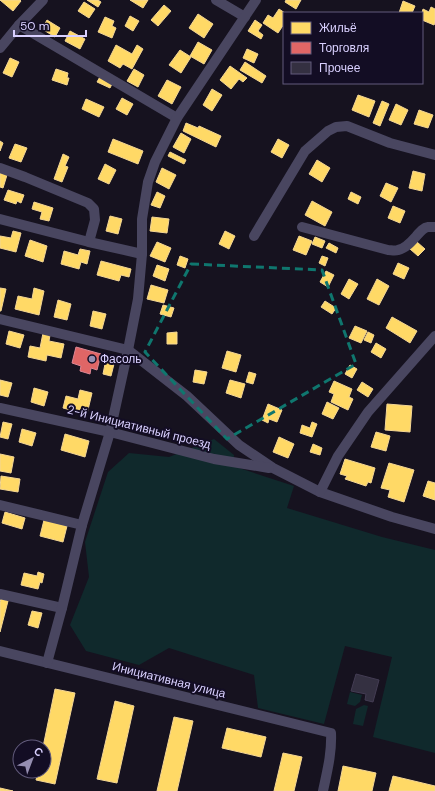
<svg xmlns="http://www.w3.org/2000/svg" width="435" height="791" viewBox="0 0 435 791" font-family="'DM Sans',sans-serif">
  <rect width="100%" height="100%" fill="#16121f"/>
  <g fill="#10292c">
    <polygon points="214,439 234,455 233,466 294,486 287,508 382,537 435,550 435,753 373,737 392,657 345,646 324,724 258,708 254,675 169,648 139,665 86,651 70,625 89,577 85,542 108,472 129,453 169,457"/>
    <polygon points="350,692 362,695 360,702 355,706 347,704"/>
    <polygon points="364,705 368,706 363,726 353,724 356,709"/>
  </g>
  <g fill="#ffd966" stroke="#f4d694">
    <polygon points="0,0 20,0 21,1 13,11"/>
    <polygon points="87,0 98,0 101,2 98,7"/>
    <polygon points="130,0 148,0 143,8"/>
    <polygon points="286,0 301,0 296,9 285,2"/>
    <polygon points="403,1 415,6 412,13 399,13"/>
    <polygon points="84,2 95,9 89,18 78,11"/>
    <polygon points="164,5 171,11 158,26 151,20"/>
    <polygon points="431,7 435,9 435,23 434,25 422,20 422,13 423,9 429,12"/>
    <polygon points="279,9 285,13 284,13 284,24 278,33 263,23 268,15 273,18"/>
    <polygon points="198,14 213,24 204,38 189,28"/>
    <polygon points="130,16 139,21 133,31 125,26"/>
    <polygon points="105,17 114,21 112,26 116,28 112,38 98,32"/>
    <polygon points="47,20 60,28 55,37 42,29"/>
    <polygon points="255,20 262,25 258,31 263,35 261,39 248,31"/>
    <polygon points="70,31 85,39 80,49 65,41"/>
    <polygon points="198,42 212,50 204,64 190,56"/>
    <polygon points="116,45 132,54 137,45 143,49 132,69 123,64 120,68 108,61"/>
    <polygon points="247,49 258,54 254,63 243,58"/>
    <polygon points="180,50 191,57 181,73 169,65"/>
    <polygon points="10,58 19,62 12,77 3,73"/>
    <polygon points="245,62 266,76 262,83 240,70"/>
    <polygon points="230,66 247,78 243,82 239,79 231,89 220,80"/>
    <polygon points="56,69 68,73 67,78 69,78 67,85 52,80"/>
    <polygon points="134,69 144,75 138,87 127,81"/>
    <polygon points="101,75 114,80 110,88 97,82"/>
    <polygon points="167,80 181,87 172,104 158,96"/>
    <polygon points="212,89 222,95 212,111 203,105"/>
    <polygon points="358,95 375,101 369,117 352,110"/>
    <polygon points="122,98 133,104 127,115 116,109"/>
    <polygon points="86,99 104,107 99,117 82,109"/>
    <polygon points="382,101 389,104 380,126 373,123"/>
    <polygon points="396,104 408,110 401,125 389,120"/>
    <polygon points="419,110 433,115 428,128 414,124"/>
    <polygon points="186,123 198,128 199,126 221,136 216,147 183,131"/>
    <polygon points="181,133 191,139 184,153 173,147"/>
    <polygon points="113,139 143,151 138,164 108,152"/>
    <polygon points="278,139 289,145 282,158 271,152"/>
    <polygon points="0,141 3,143 0,151"/>
    <polygon points="15,144 27,148 21,162 9,158"/>
    <polygon points="170,152 186,160 184,164 168,156"/>
    <polygon points="63,154 69,157 65,166 68,167 62,182 54,179"/>
    <polygon points="317,160 330,168 322,182 309,174"/>
    <polygon points="105,164 116,170 109,184 98,179"/>
    <polygon points="162,168 176,175 169,189 156,182"/>
    <polygon points="413,171 425,174 422,191 409,188"/>
    <polygon points="0,173 7,175 3,188 0,187"/>
    <polygon points="386,183 398,188 391,202 380,196"/>
    <polygon points="8,190 24,195 21,203 17,201 16,204 4,200"/>
    <polygon points="157,192 165,196 160,208 151,205"/>
    <polygon points="351,192 361,197 358,204 348,199"/>
    <polygon points="312,201 332,212 325,226 305,215"/>
    <polygon points="34,202 53,208 49,221 40,219 42,212 32,209"/>
    <polygon points="393,206 405,211 400,223 388,218"/>
    <polygon points="110,216 122,219 118,234 106,231"/>
    <polygon points="152,217 169,219 167,233 150,231"/>
    <polygon points="13,231 21,233 16,252 0,248 0,236 11,238"/>
    <polygon points="225,231 235,236 229,249 219,244"/>
    <polygon points="299,236 312,241 306,255 293,250"/>
    <polygon points="315,237 325,241 322,248 312,244"/>
    <polygon points="30,240 47,246 43,262 25,256"/>
    <polygon points="157,242 171,248 165,262 150,256"/>
    <polygon points="417,242 425,249 418,256 410,249"/>
    <polygon points="329,243 338,248 336,253 326,248"/>
    <polygon points="80,249 90,251 87,264 81,262 79,269 61,264 64,251 78,255"/>
    <polygon points="180,256 188,259 185,268 177,265"/>
    <polygon points="322,256 328,258 325,266 319,263"/>
    <polygon points="101,261 131,269 129,277 121,275 119,281 97,275"/>
    <polygon points="398,263 409,268 404,279 393,274"/>
    <polygon points="157,265 169,269 165,281 153,276"/>
    <polygon points="326,271 334,275 328,287 320,282"/>
    <polygon points="349,279 358,284 349,299 341,294"/>
    <polygon points="377,279 389,286 379,305 367,299"/>
    <polygon points="151,285 168,290 164,303 147,299"/>
    <polygon points="0,288 6,289 1,311 0,311"/>
    <polygon points="34,288 44,291 39,315 15,309 18,296 32,299"/>
    <polygon points="58,300 71,304 67,320 54,317"/>
    <polygon points="325,301 336,308 332,314 321,307"/>
    <polygon points="163,305 174,308 171,317 160,314"/>
    <polygon points="93,311 106,314 102,329 90,326"/>
    <polygon points="392,317 417,331 410,343 386,328"/>
    <polygon points="355,326 367,331 361,343 349,338"/>
    <polygon points="9,331 24,335 20,348 6,344"/>
    <polygon points="177,332 177,344 167,344 167,333"/>
    <polygon points="368,332 374,335 371,343 364,340"/>
    <polygon points="43,333 50,335 49,341 64,344 61,358 47,355 46,361 28,357 30,346 40,348"/>
    <polygon points="376,343 386,349 381,358 371,352"/>
    <polygon points="227,351 241,355 236,372 222,368"/>
    <polygon points="106,359 115,360 111,376 103,374"/>
    <polygon points="350,365 357,369 352,378 345,374"/>
    <polygon points="195,370 207,372 204,384 193,382"/>
    <polygon points="249,372 256,374 253,384 246,382"/>
    <polygon points="0,380 12,383 8,397 0,395"/>
    <polygon points="230,380 245,384 241,398 226,393"/>
    <polygon points="334,381 352,389 349,397 353,399 348,410 331,402 334,394 329,392"/>
    <polygon points="362,382 373,389 368,397 357,390"/>
    <polygon points="34,388 48,392 44,406 31,402"/>
    <polygon points="80,390 92,393 87,414 63,408 66,396 78,399"/>
    <polygon points="327,402 339,408 333,419 322,414"/>
    <polygon points="268,404 282,410 277,422 269,419 268,423 262,420"/>
    <polygon points="387,404 412,406 410,432 385,430"/>
    <polygon points="3,422 12,424 8,439 0,437"/>
    <polygon points="312,422 317,424 312,437 300,433 302,425 310,428"/>
    <polygon points="22,429 36,433 32,446 19,442"/>
    <polygon points="376,432 390,436 386,451 371,447"/>
    <polygon points="65,434 89,441 85,457 61,450"/>
    <polygon points="279,437 294,444 288,458 273,452"/>
    <polygon points="313,444 322,448 320,455 310,452"/>
    <polygon points="0,454 14,457 11,473 0,471"/>
    <polygon points="345,459 375,468 371,483 368,482 366,486 345,479 347,476 340,474"/>
    <polygon points="389,463 414,470 404,502 388,497 390,490 381,488"/>
    <polygon points="1,476 20,479 18,492 0,489"/>
    <polygon points="428,481 435,483 435,500 423,496"/>
    <polygon points="5,512 25,518 22,529 2,523"/>
    <polygon points="44,520 67,526 63,542 40,536"/>
    <polygon points="38,572 44,574 42,583 40,582 38,589 21,585 24,573 37,576"/>
    <polygon points="1,599 8,601 0,632 0,602"/>
    <polygon points="32,611 42,613 38,628 28,625"/>
    <polygon points="55,689 75,693 55,784 36,780 38,771 44,771 44,747 43,747"/>
    <polygon points="115,701 134,706 117,783 97,779"/>
    <polygon points="174,717 193,721 177,791 157,791"/>
    <polygon points="227,728 266,737 261,757 222,748"/>
    <polygon points="283,753 302,757 294,791 274,791"/>
    <polygon points="343,766 376,773 372,791 338,791"/>
    <polygon points="393,776 435,786 435,791 389,791"/>
    <polygon points="0,788 13,791 0,791"/>
  </g>
  <polygon fill="#e06666" stroke="#de8694" points="76,347 101,354 97,370 91,368 90,374 80,371 81,366 72,363"/>
  <polygon fill="#343041" stroke="#433c53" points="356,674 379,680 373,702 365,700 366,694 351,691"/>
  <g fill="none" stroke-linecap="round" stroke-linejoin="round">
    <g stroke="#494660" stroke-width="10">
      <polyline points="216,0 245,17"/>
      <polyline points="19,25 177,118"/>
      <polyline points="0,48 19,25 43,0"/>
      <polyline points="0,168 25,177 88,203 94,209 95,220 89,242"/>
      <polyline points="0,219 89,242 142,254"/>
      <path d="M302,227l86,23c3,0 7,1 10,0 14,-3 21,-22 30,-23 3,0 5,0 7,0"/>
      <polyline points="254,236 305,151 328,131 336,127 347,126 390,143 435,155"/>
      <polyline points="0,319 128,350 187,396 239,445 273,468 320,492 392,517 435,529"/>
      <polyline points="0,408 110,432 214,459 269,468"/>
      <polyline points="320,492 338,456 368,412 435,336"/>
      <polyline points="0,505 82,525"/>
      <polyline points="0,594 62,608"/>
      <path d="M0,651l331,82c1,20 -4,39 -8,58"/>
      <polyline points="47,663 62,608 82,525 110,432 128,350 138,299 142,254 142,219 148,182 155,162 177,118 256,0"/>
    </g>
  </g>
  <path fill="none" stroke="#0f766e" stroke-width="3" stroke-dasharray="8 5" stroke-linejoin="round" d="M191,264l131,6 34,94 -129,75 -82,-87z"/>
  <circle fill="#958eb1" stroke="#130d24" stroke-width="1.5" cx="92" cy="359" r="4"/>
  <g text-anchor="middle" dominant-baseline="central" stroke-width="4" stroke-linejoin="round" paint-order="stroke">
    <g font-size="12" fill="#d9d0ff" stroke="#130d24" text-anchor="start">
      <text x="100" y="359">Фасоль</text>
    </g>
    <g font-size="12" fill="#d9d0ff" stroke="#130d24">
      <text transform="translate(139 427) rotate(14)">2-й Инициативный проезд</text>
      <text transform="translate(169 680) rotate(14)">Инициативная улица</text>
    </g>
  </g>
  <rect x="283" y="12" width="140" height="72" fill="#130d24" stroke="#625b7c"/>
  <rect x="291" y="22" width="20" height="12" fill="#ffd966" stroke="#625b7c"/>
  <text x="319" y="32" font-size="12" fill="#d9d0ff">Жильё</text>
  <rect x="291" y="42" width="20" height="12" fill="#e06666" stroke="#625b7c"/>
  <text x="319" y="52" font-size="12" fill="#d9d0ff">Торговля</text>
  <rect x="291" y="62" width="20" height="12" fill="#343041" stroke="#625b7c"/>
  <text x="319" y="72" font-size="12" fill="#d9d0ff">Прочее</text>
  <g transform="translate(32 759) rotate(42)"><circle r="19" fill="#130d24" stroke="#625b7c"/>
  <path d="M0-3L7 15L0 10L-7 15Z" fill="#958eb1"/>
  <text y="-6" font-size="11" font-weight="bold" text-anchor="middle" fill="#d9d0ff">С</text>
  </g>
  <path d="M14 30v6h72v-6" fill="none" stroke="#d9d0ff" stroke-width="2"/>
  <text x="20" y="30" font-size="12" fill="#d9d0ff" stroke="#130d24" stroke-width="3" paint-order="stroke">50 m</text>
</svg>
